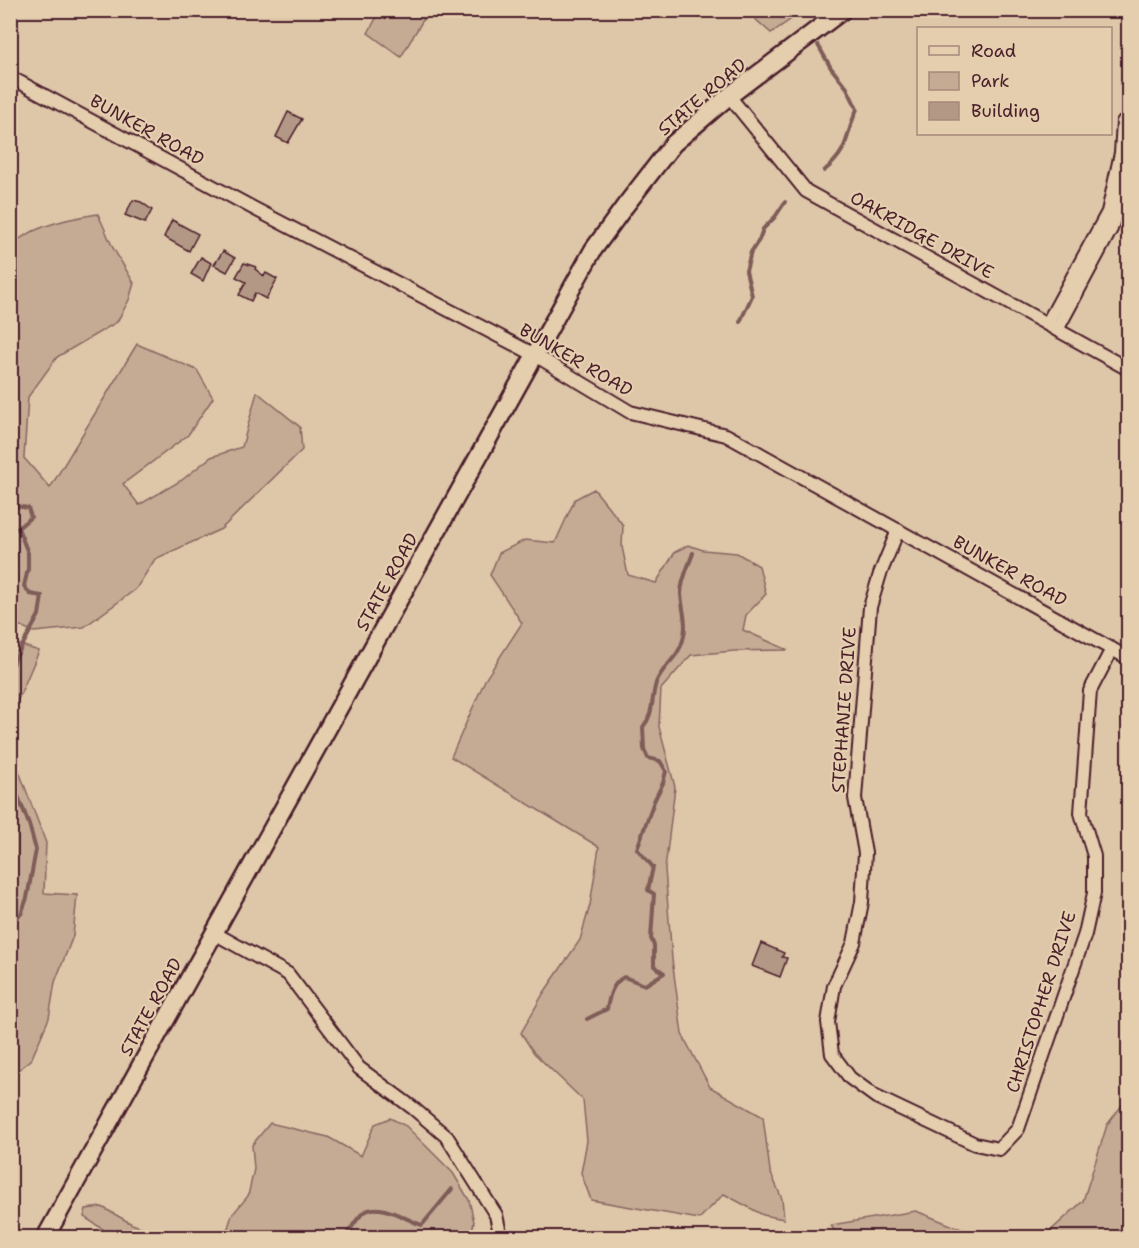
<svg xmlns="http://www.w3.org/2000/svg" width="1139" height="1248" viewBox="0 0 1139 1248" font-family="'Shantell Sans',sans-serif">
  <rect width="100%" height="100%" fill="#dec7a9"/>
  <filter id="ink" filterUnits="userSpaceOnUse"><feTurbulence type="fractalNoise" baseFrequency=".0167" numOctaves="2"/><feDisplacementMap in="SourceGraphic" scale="12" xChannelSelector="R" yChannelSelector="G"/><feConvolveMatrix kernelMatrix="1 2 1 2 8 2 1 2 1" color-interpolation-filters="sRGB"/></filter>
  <g filter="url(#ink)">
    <g fill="#c5ab94" stroke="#886560" stroke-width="1.5">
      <polygon points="380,11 380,10 467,11 448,18 427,13 401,57 368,33"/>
      <polygon points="746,11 803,11 771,33"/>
      <path d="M98,214l15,34 21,35 -5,17 -12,22 -60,35 -29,40 -4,61 26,30 87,-144 60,26 16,28 -25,37 -65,49 16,21 43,-25 29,-23 31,-10 15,-55 43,35 2,23 -81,79 -66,30 -19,30 -52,38 -50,5 -23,-10v-376c20,-20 59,-28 87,-32z"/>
      <polygon points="594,489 623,525 622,547 628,575 656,583 675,552 688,545 703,550 737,553 759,566 766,594 746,615 743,630 788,650 734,651 691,655 661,689 659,727 675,787 665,869 672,959 682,1034 710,1087 763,1117 770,1171 782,1199 784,1219 763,1215 724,1194 699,1219 591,1200 581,1173 587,1141 583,1100 534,1053 521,1033 543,994 580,940 590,905 599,847 451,757 485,680 522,623 490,575 499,553 525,540 555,543 575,499"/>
      <polygon points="11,642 39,651 11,716 10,642"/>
      <polygon points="11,750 46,843 44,893 77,895 73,936 55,982 49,1018 31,1060 11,1076"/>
      <polygon points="1128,1097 1128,1237 1018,1237 1047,1234 1083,1201 1107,1125"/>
      <polygon points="390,1118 406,1126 453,1173 469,1200 474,1222 471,1237 225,1237 232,1215 248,1196 254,1169 252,1145 270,1123 328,1137 361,1156 375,1124"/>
      <polygon points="102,1207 132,1224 168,1237 115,1237 84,1217 86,1209"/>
      <polygon points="916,1211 981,1237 838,1237 831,1225"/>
    </g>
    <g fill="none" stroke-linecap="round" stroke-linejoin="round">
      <g stroke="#7f5c59" stroke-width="4">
        <path d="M818,45l13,23 16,20 10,21c-13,29 -6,39 -33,62"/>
        <polyline points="740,322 752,296 746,271 751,252 759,240 763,229 775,217 785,202"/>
        <polyline points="10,503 16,506 28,508 31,517 18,528 28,553 28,569 24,586 30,594 42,596 39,615 10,668"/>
        <polyline points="10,776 29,824 36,850 27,898 21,914 10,922"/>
        <path d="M587,1019l20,-10c2,-12 5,-26 17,-32l21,8 19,-12 -10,-7v-20l-3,-8 3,-44 -6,-4 5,-23 -16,-18 17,-48 9,-18 3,-12 -6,-10 -12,-3 -4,-9 -1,-22c11,-13 8,-28 13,-44 6,-17 22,-24 27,-43 5,-16 -1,-30 -2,-46 0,-14 8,-29 12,-41"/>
        <path d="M343,1238c8,-7 11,-16 18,-23 15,-17 44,5 61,10l30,-36"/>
      </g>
    </g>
    <g fill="#b49886" stroke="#4a1f2b" stroke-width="1.5">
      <polygon points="288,112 302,119 288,143 276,137"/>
      <polygon points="133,200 141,202 152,210 145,223 125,215"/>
      <polygon points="172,220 198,234 189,251 164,237"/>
      <polygon points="223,251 235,258 227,272 214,265"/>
      <polygon points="201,257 211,263 203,281 191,274"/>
      <polygon points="244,263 256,267 255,269 264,276 266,273 277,279 266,299 255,293 251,301 239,295 246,282 236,277"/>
      <polygon points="761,943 784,953 782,957 787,958 780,977 752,966"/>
    </g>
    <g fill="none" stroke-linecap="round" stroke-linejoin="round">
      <defs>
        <g id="minor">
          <polyline points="10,77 253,208 535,355 630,412 726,435 1128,658"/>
          <polyline points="729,96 806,191 1128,369"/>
          <polyline points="1047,324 1108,212 1121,153 1123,122"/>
          <polyline points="1057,330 1111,229 1128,170"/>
          <polyline points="898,530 880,574 870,607 855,798 865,853 862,902 854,943 834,986 828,1022 832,1054 850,1078 876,1097 975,1144 999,1149 1018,1129 1085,934 1094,893 1094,856 1081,813 1090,691 1112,649"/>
          <polyline points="214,933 288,974 359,1068 413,1108 447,1137 496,1215 501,1238"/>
        </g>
        <polyline id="secondary" points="45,1238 593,250 625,206 673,144 729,96 843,10"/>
      </defs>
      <use href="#minor" stroke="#4a1f2b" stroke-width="16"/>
      <use href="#secondary" stroke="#4a1f2b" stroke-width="21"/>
      <use href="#minor" stroke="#e4ceae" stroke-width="12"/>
      <use href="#secondary" stroke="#e4ceae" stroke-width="16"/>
    </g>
  </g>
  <g text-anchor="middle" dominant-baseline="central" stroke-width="4.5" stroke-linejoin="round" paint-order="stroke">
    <g font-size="18" fill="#4a1f2b" stroke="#e4ceae">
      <text transform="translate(702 97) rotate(-40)">STATE ROAD</text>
      <text transform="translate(147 130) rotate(29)">BUNKER ROAD</text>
      <text transform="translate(922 235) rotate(29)">OAKRIDGE DRIVE</text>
      <text transform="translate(576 360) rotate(30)">BUNKER ROAD</text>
      <text transform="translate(1010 571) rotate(29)">BUNKER ROAD</text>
      <text transform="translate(387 582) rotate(-61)">STATE ROAD</text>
      <text transform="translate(844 710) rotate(-86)">STEPHANIE DRIVE</text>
      <text transform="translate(1041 1002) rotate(-72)">CHRISTOPHER DRIVE</text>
      <text transform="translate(151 1007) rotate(-61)">STATE ROAD</text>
    </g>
  </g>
  <rect width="1139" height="1248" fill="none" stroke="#e4ceae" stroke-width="36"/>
  <rect x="18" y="18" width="1103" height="1212" fill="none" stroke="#4a1f2b" stroke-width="2" filter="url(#ink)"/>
  <rect x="917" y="27" width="195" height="108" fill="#e4ceae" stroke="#a6887a" stroke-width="1.5"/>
  <rect x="929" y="46" width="30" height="9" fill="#e4ceae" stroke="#a6887a" stroke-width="1.5"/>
  <text x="971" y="57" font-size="18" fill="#4a1f2b">Road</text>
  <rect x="929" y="72" width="30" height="18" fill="#c5ab94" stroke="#a6887a" stroke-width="1.5"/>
  <text x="971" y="87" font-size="18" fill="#4a1f2b">Park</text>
  <rect x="929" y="102" width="30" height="18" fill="#b49886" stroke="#a6887a" stroke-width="1.5"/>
  <text x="971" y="117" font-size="18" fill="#4a1f2b">Building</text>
</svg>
